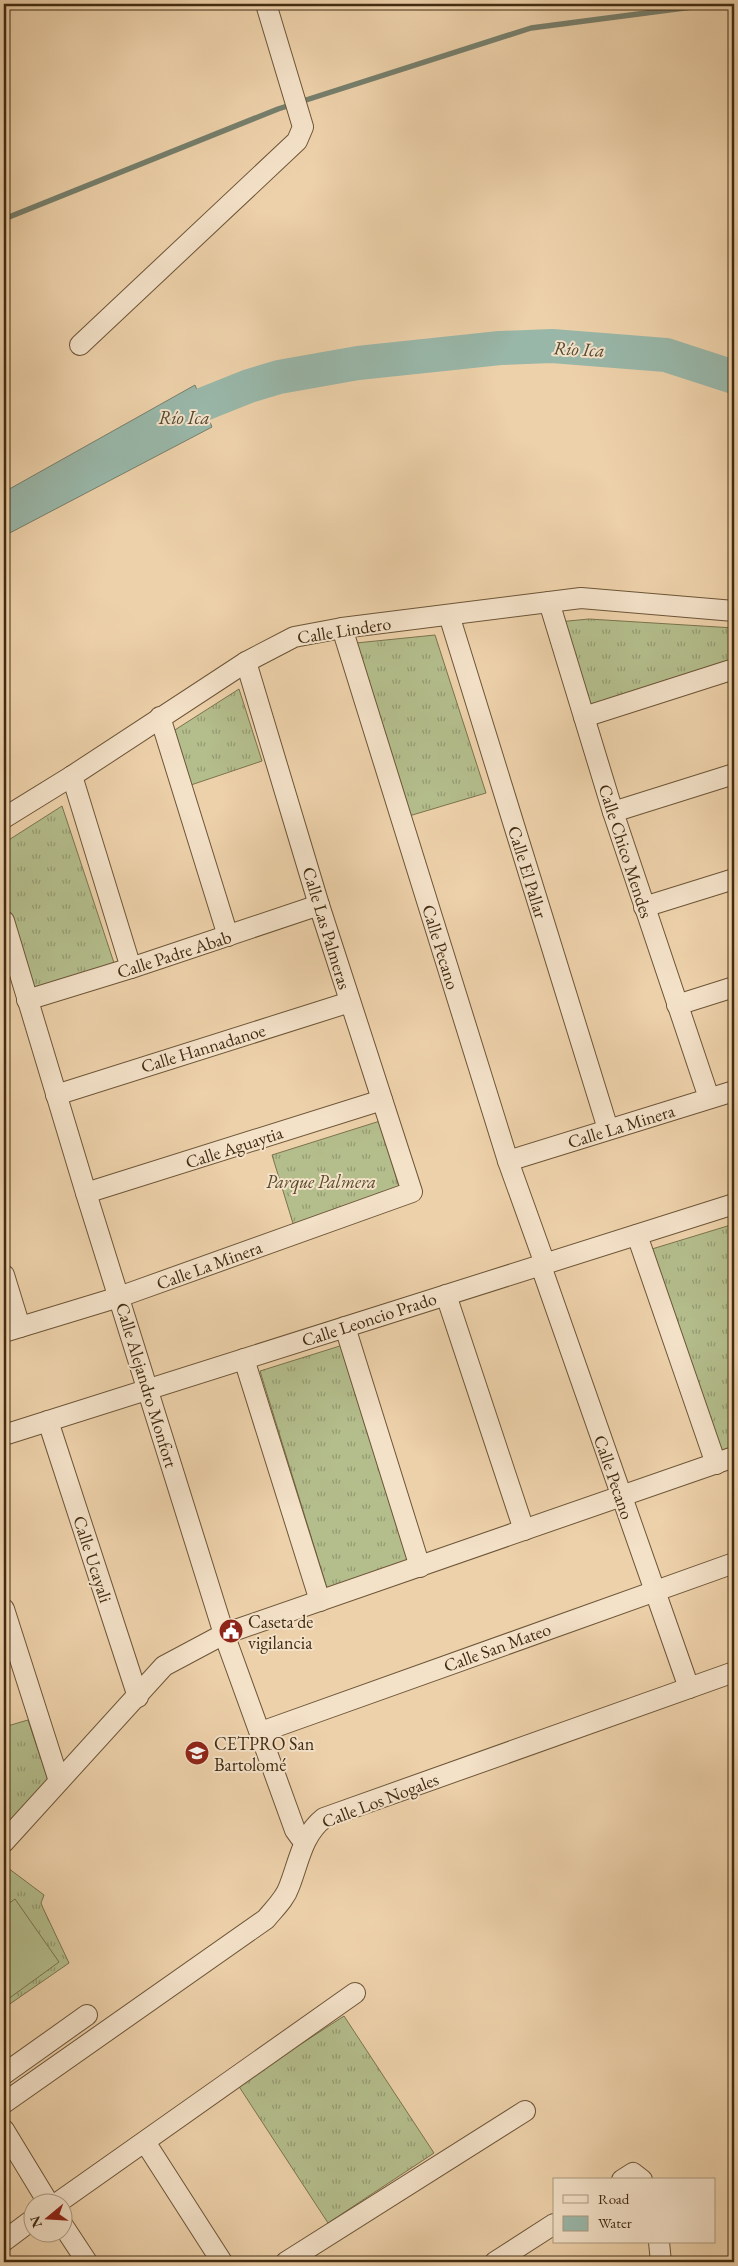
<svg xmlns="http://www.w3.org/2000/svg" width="738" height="2266" viewBox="0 0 738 2266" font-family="'EB Garamond',serif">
  <defs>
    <pattern id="grass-tufts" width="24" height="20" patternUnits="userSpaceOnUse" patternTransform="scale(1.25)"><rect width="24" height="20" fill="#b4bd8c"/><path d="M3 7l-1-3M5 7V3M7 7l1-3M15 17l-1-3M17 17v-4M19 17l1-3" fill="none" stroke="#949a71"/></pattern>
  </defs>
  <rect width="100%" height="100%" fill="#edd1aa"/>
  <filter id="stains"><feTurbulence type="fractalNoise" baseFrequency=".004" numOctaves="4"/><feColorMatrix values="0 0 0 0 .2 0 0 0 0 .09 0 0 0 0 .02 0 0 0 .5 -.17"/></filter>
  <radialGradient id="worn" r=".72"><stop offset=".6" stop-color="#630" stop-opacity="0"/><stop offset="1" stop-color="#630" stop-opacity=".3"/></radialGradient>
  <g fill="url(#grass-tufts)" stroke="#7b744e">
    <polygon points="589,619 734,628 734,667 588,713 558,622"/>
    <polygon points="435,635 486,793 409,816 356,643"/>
    <polygon points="239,689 262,761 185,787 167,735"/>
    <polygon points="62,806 116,969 32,995 4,908 4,843"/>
    <polygon points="380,1121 402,1197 295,1230 272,1155"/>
    <polygon points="734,1224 734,1455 721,1460 652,1249"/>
    <polygon points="343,1345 413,1567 330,1598 260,1371"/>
    <polygon points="28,1720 48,1780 4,1829 4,1727"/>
    <polygon points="4,1865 44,1895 41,1903 43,1908 69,1963 4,2008"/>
    <polygon points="344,2016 434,2153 328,2223 238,2085"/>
  </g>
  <polygon fill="#b4bd8c" stroke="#7b744e" points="15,1899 59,1962 4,2002 4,1907"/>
  <polygon fill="#99b7a9" stroke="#767f6c" points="195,385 212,427 4,536 4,492"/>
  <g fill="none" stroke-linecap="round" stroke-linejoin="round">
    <polyline stroke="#767f6c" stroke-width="5.5" points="4,219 278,109 531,28 715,4"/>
    <polyline stroke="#99b7a9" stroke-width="34" points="162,426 199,406 249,386 279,377 358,363 500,348 552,346 666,355 734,377"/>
    <defs>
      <g id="minor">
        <polyline points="80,345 297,141 303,127 266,4"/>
        <polyline points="549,602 613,812 709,1098"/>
        <polyline points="449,615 608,1129"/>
        <polyline points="342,628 508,1161 545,1264"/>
        <polyline points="160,717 228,936"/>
        <polyline points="584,717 734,669"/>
        <polyline points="72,776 131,968"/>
        <polyline points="613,812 734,774"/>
        <polyline points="4,818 72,776 246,662 294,637 342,628 581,598 734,611"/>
        <polyline points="644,907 734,879"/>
        <polyline points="4,921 86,1193 224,1634 295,1830 300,1837 307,1837"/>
        <polyline points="27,1000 131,968 319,905"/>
        <polyline points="677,1005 734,987"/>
        <polyline points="56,1095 350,1002"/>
        <polyline points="508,1161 734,1091"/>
        <polyline points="86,1193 382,1100"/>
        <polyline points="637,1235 716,1464"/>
        <polyline points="541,1266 689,1688"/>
        <polyline points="4,1275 20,1327"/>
        <polyline points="446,1295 524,1530"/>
        <polyline points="345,1327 420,1567"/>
        <polyline points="4,1332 119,1297 412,1192 319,905 246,662"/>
        <polyline points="244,1359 320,1601"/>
        <polyline points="48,1421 138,1697"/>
        <polyline points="4,1435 734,1204"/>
        <polyline points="4,1609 59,1781"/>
        <polyline points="261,1732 734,1563"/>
        <polyline points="4,1842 164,1666 224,1634 734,1457"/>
        <polyline points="4,2074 87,2015"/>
        <path d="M4,2103l262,-184c8,-10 19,-20 23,-32 10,-25 13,-52 35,-69l410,-146"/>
        <polyline points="4,2130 49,2204"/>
        <polyline points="145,2142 222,2262"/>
        <polyline points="622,2180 633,2173 642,2180"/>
        <polyline points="56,2204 355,1993"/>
        <polyline points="62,2224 87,2262"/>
        <polyline points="4,2241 32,2220"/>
        <polyline points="659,2242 661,2262"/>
        <polyline points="286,2262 525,2111"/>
        <polyline points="495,2262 554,2224"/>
      </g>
    </defs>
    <use href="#minor" stroke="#6d5537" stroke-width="22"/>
    <use href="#minor" stroke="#f3e1c8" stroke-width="20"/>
  </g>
  <defs>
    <symbol id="civic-disc" viewBox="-11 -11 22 22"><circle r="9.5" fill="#8f2418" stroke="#f3e1c8"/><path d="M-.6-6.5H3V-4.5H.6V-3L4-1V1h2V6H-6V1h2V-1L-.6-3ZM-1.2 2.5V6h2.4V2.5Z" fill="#fff"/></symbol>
    <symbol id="university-disc" viewBox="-11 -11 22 22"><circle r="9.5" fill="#8f2418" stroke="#f3e1c8"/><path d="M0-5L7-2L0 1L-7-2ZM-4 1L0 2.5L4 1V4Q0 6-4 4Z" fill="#fff"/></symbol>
  </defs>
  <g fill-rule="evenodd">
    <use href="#civic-disc" x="217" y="1617" width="28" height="28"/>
    <use href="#university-disc" x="183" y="1739" width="28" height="28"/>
  </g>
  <g text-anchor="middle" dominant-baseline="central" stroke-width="4" stroke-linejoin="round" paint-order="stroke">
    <g font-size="18" fill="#422c11" stroke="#f3e1c8">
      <text transform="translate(344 630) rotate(-9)">Calle Lindero</text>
      <text transform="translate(626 851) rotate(72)">Calle Chico Mendes</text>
      <text transform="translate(528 872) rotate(73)">Calle El Pallar</text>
      <text transform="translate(327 928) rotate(73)">Calle Las Palmeras</text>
      <text transform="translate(441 947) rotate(73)">Calle Pecano</text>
      <text transform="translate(174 954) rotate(-18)">Calle Padre Abab</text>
      <text transform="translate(203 1048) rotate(-17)">Calle Hannadanoe</text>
      <text transform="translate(621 1126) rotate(-17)">Calle La Minera</text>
      <text transform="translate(234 1147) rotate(-18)">Calle Aguaytia</text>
      <text transform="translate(209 1265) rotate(-20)">Calle La Minera</text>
      <text transform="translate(369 1319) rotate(-18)">Calle Leoncio Prado</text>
      <text transform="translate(147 1385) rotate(73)">Calle Alejandro Monfort</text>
      <text transform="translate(614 1477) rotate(71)">Calle Pecano</text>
      <text transform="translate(93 1559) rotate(72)">Calle Ucayali</text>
      <text transform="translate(497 1647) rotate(-20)">Calle San Mateo</text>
      <text transform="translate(380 1800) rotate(-21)">Calle Los Nogales</text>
    </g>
    <g font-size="18" font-style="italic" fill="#59492a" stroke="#f3e1c8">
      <text x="321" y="1181">Parque Palmera</text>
    </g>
    <g font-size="18" fill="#422c11" stroke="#f3e1c8" text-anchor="start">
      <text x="248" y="1621">Caseta de<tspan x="248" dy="21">vigilancia</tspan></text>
      <text x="214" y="1743">CETPRO San<tspan x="214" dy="21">Bartolomé</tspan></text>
    </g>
    <g font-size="19" font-style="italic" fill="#53482f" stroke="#f3e1c8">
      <text transform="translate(579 349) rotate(3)">Río Ica</text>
      <text x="184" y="417">Río Ica</text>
    </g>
  </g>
  <rect width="738" height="2266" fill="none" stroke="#edd1aa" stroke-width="20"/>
  <rect x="5" y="5" width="728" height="2256" fill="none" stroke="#422c11" stroke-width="2.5"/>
  <rect x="10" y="10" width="718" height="2246" fill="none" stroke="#422c11"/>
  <rect x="553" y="2178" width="162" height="65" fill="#f3e1c8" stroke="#ac997f"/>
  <rect x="563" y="2195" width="25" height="8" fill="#f3e1c8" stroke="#ac997f"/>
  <text x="598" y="2204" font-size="15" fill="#422c11">Road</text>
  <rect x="563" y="2216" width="25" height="15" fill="#99b7a9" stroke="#ac997f"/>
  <text x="598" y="2228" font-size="15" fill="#422c11">Water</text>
  <g transform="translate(48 2218) rotate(252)"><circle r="24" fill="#f3e1c8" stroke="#ac997f"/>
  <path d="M0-4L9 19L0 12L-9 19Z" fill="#8f2418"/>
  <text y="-8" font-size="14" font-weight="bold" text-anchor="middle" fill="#422c11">N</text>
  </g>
  <rect width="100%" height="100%" filter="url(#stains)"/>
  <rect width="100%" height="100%" fill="url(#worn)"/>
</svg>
